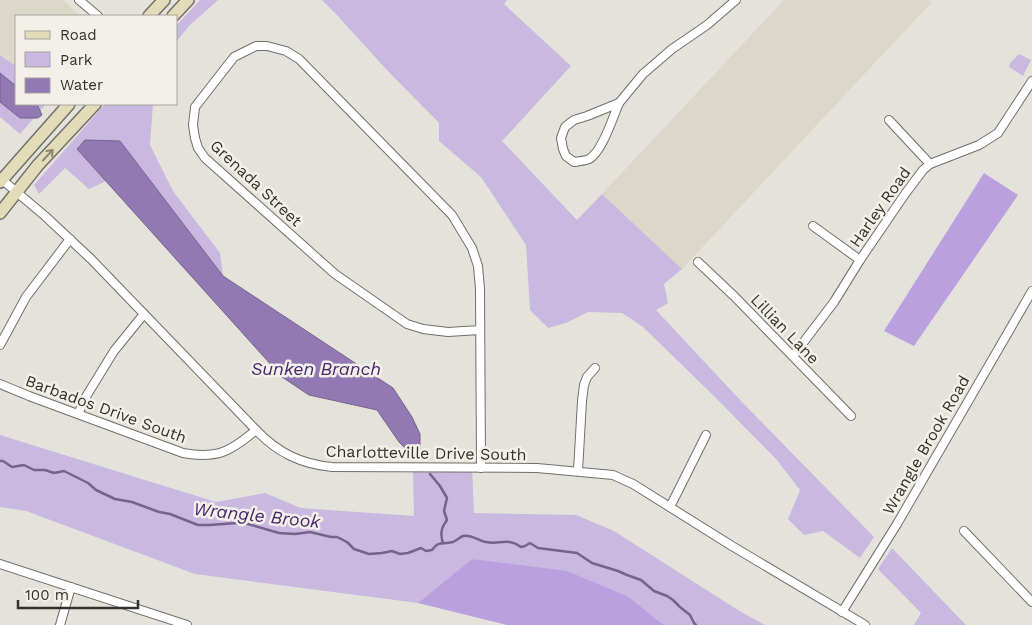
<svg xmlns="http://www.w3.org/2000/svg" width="1032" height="625" viewBox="0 0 1032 625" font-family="'Work Sans',sans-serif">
  <rect width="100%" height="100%" fill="#e4e3db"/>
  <g fill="#dbd8c9">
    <polygon points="0,0 63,0 80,16 16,16 16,66 0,54"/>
    <polygon points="784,0 928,0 931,3 682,269 602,194"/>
  </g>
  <g fill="#c9b9e0">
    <polygon points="200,0 218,0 189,26 176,42 176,26"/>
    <polygon points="322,0 507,0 504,4 571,66 502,141 577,220 602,194 682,269 664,284 668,303 656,310 742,402 874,537 860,558 823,531 804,535 788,519 800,490 776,459 714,396 643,327 622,313 588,312 566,323 548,328 530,310 526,245 481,177 439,141 439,123 386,69 335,13"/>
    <polygon points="1019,54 1031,60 1023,76 1009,67 1010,63"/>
    <polygon points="0,55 16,66 16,104 46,104 20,134 0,117"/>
    <polygon points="105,104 153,104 150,145 173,191 220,253 223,276 120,141 77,149 106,181 89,189 65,168 39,194 34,185"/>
    <polygon points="0,435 216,502 265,493 301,508 414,516 413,468 472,468 474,513 576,515 614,531 741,612 765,625 664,625 629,597 473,559 418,603 195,574 26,511 0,507"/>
    <polygon points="892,548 966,625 914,625 921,613 878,569"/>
  </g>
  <g fill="#baa0de">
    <polygon points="984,173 1018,195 914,346 884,331"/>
    <polygon points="472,559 567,571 629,597 664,625 507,625 418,603"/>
  </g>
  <g fill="#9279b3" stroke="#75638b">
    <polygon points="0,73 16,86 16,104 37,104 42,115 38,118 20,118 0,102"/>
    <polygon points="85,140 120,141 223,276 393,388 412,417 420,434 420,456 412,455 399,442 377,410 309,395 282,377 77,149"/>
  </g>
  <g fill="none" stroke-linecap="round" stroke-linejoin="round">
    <g stroke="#75638b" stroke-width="2.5">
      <path d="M0,461h3l9,6 12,-2 10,5h11l9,3 10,-2 24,12 8,7 19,9 17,3 27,10 11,2 28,11h12l26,-2 12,1 31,9 16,1 15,-2 21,5h6l10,5 7,7 15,5 13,-1 10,-2 8,3 8,-1 13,-5 5,3 6,-1c7,-10 10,-5 21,-8 3,-1 7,-5 10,-6 8,-2 16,5 23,6 14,3 21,-5 35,5l4,-1 5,-3 8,5 39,5 15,10 26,8 9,4 14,5 13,11 13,5 6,4 7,7 10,8 4,8 2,2"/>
      <path d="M430,474l10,12 7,12 -3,13 3,9c-6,8 -7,14 -4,23"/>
    </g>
    <defs>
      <g id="street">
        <polyline points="79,0 98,16"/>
        <path d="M619,103c-6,14 -17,49 -30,56 -4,2 -10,2 -15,3l-8,-6 -3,-7 -2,-11 4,-11 9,-7 13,-4z"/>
        <polyline points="619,103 643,74 672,49 707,25 736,0"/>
        <polyline points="889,120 930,164"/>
        <path d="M0,178l45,38 46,43 165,171c22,23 45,34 76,37l205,1 76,7 20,9 99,62 133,79"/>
        <polyline points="813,226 860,260"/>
        <polyline points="698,262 734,296 851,416"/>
        <polyline points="480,330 448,332 423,329 407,324 335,274 205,158 198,148 195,138 193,125 195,107 234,57 256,46 267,46 286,51 299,59 452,215 472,248 478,266 480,289 481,468"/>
        <polyline points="0,345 26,297 70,239"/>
        <polyline points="793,356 834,302 860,260 905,194 923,170 930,164 979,145 998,133 1032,81"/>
        <path d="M0,384l29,12 154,57c34,6 47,-1 73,-23"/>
        <polyline points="78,414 87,395 114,351 144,314"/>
        <polyline points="578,471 582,401 584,385 587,377 595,368"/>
        <polyline points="670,507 706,435"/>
        <polyline points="964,531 1032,602"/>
        <polyline points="0,564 187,625"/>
        <polyline points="842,612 897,524 1032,291"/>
        <polyline points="60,625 71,587"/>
      </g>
      <g id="secondary">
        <polyline points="149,16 164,0"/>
        <polyline points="173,16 188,0"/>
        <polyline points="0,182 69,104"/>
        <polyline points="0,213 38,165 95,104"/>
      </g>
    </defs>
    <use href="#street" stroke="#716f68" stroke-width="10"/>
    <use href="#secondary" stroke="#716f68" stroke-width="14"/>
    <use href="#street" stroke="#fff" stroke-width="8"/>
    <use href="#secondary" stroke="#e3dcb8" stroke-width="11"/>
  </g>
  <defs><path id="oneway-shaft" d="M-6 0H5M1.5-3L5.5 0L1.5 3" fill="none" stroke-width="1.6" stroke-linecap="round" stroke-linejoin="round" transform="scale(1.25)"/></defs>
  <use stroke="#8a8673" href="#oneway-shaft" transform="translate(48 155) rotate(-47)"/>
  <g text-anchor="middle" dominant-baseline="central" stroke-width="5" stroke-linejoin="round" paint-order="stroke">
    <g font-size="16" fill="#32312e" stroke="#f2f0e8">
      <text transform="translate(256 183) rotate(43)">Grenada Street</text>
      <text transform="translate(880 207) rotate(-55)">Harley Road</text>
      <text transform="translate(785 329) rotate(46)">Lillian Lane</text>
      <text transform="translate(106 409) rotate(20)">Barbados Drive South</text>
      <text transform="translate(926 445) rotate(-60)">Wrangle Brook Road</text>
      <text transform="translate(426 453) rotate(1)">Charlotteville Drive South</text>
    </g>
    <g font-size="18" font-style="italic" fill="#48256c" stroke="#f2f0e8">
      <text x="316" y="368">Sunken Branch</text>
      <text transform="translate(257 515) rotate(6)">Wrangle Brook</text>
    </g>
  </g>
  <rect x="15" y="15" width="162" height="90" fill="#f2f0e8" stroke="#a5a49e"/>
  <rect x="25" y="31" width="25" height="8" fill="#e3dcb8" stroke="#a5a49e"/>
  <text x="60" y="40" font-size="15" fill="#32312e">Road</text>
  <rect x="25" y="52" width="25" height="15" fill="#c9b9e0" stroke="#a5a49e"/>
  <text x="60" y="65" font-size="15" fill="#32312e">Park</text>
  <rect x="25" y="78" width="25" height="15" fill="#9279b3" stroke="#a5a49e"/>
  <text x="60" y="90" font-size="15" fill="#32312e">Water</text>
  <path d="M18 600v8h120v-8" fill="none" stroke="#32312e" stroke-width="2.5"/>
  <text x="25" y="600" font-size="15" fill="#32312e" stroke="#f2f0e8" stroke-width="4" paint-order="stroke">100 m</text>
</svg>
